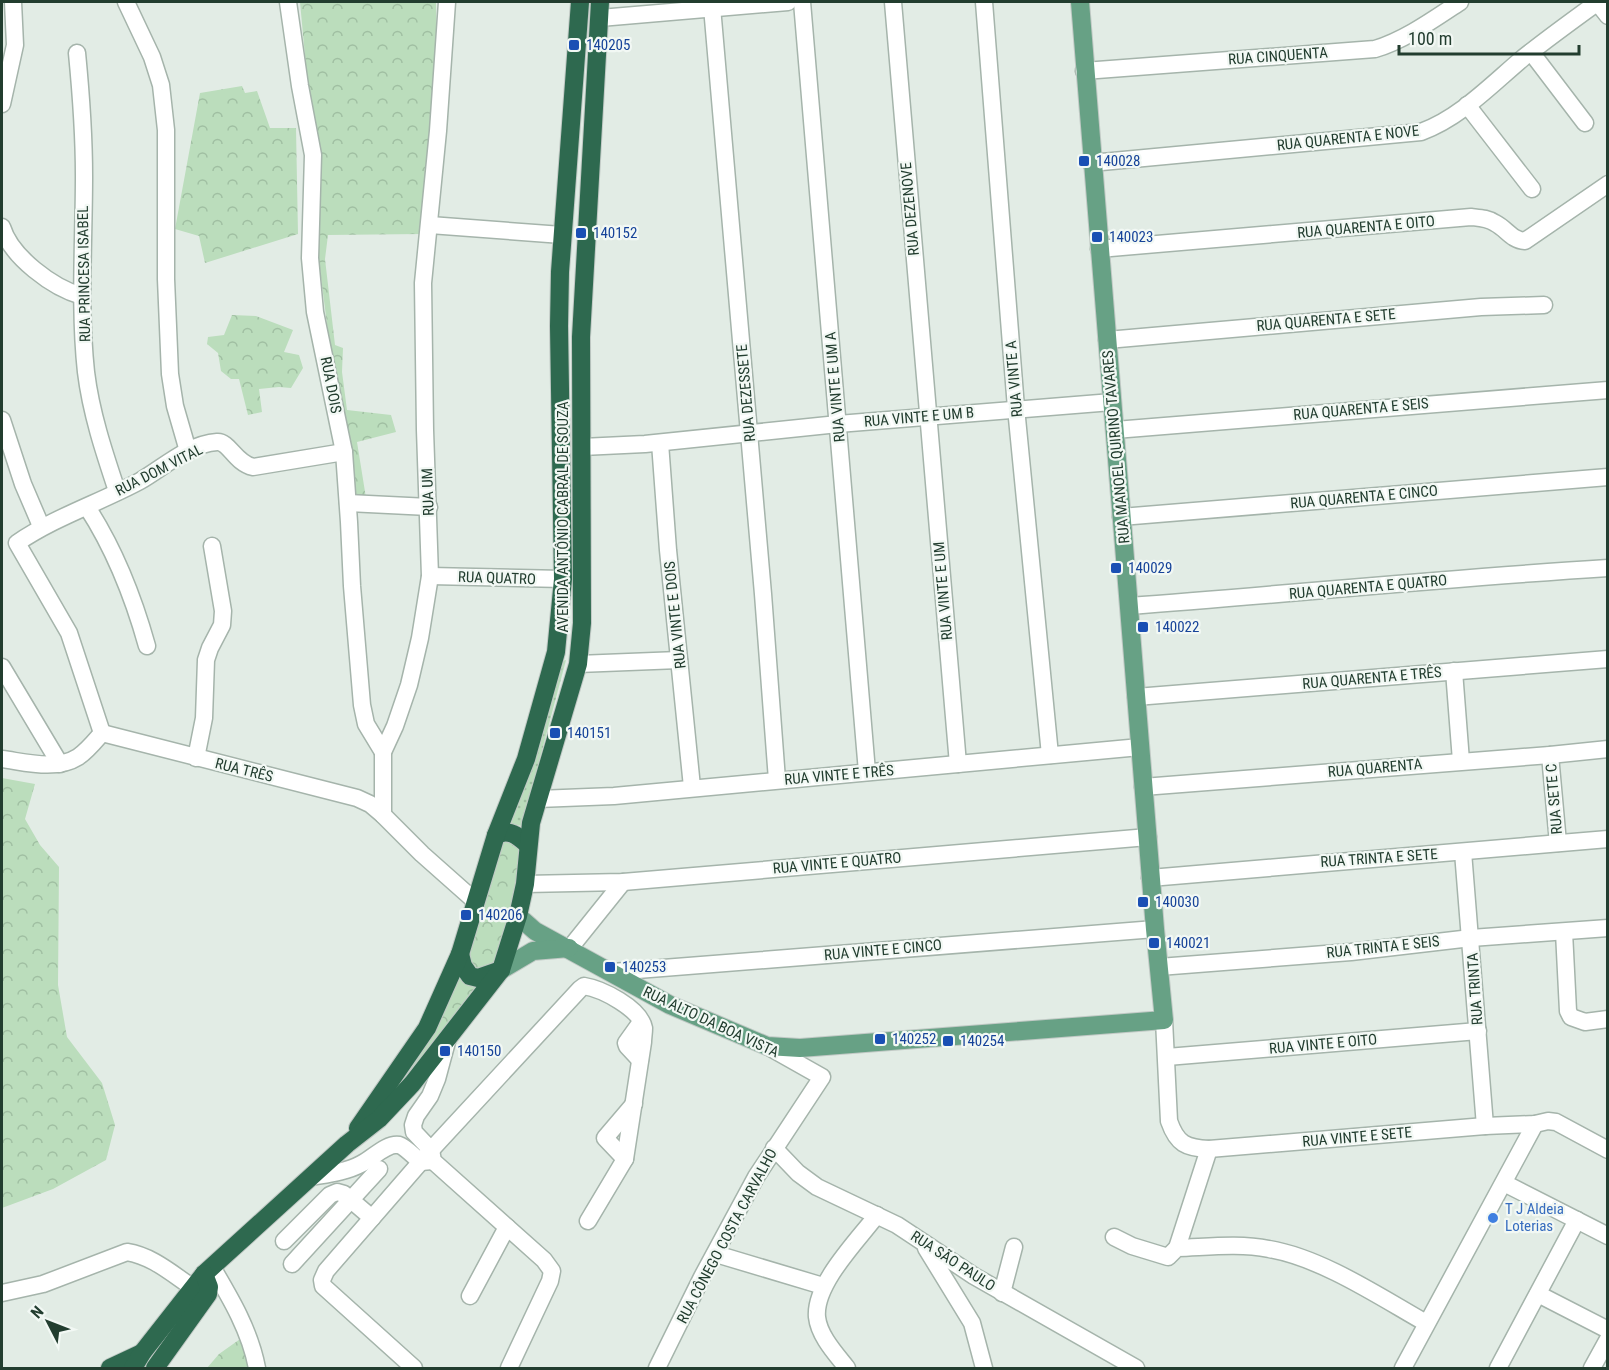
<svg xmlns="http://www.w3.org/2000/svg" width="1609" height="1370" viewBox="0 0 1609 1370" font-family="'Roboto Condensed',sans-serif">
  <defs>
    <pattern id="grass-dots" width="8" height="8" patternUnits="userSpaceOnUse" patternTransform="scale(1.5)"><rect width="8" height="8" fill="#bbddbc"/><path d="M2 2h.1M6 6h.1" fill="none" stroke="#a0bfa2" stroke-width="1.8" stroke-linecap="round"/></pattern>
    <pattern id="forest-crowns" width="20" height="18" patternUnits="userSpaceOnUse" patternTransform="scale(1.5)"><rect width="20" height="18" fill="#bbddbc"/><path d="M2 6a3 3 0 1 1 6 0M12 15a3 3 0 1 1 6 0" fill="none" stroke="#a0bfa2"/></pattern>
  </defs>
  <rect width="100%" height="100%" fill="#e2ece5"/>
  <polygon fill="url(#grass-dots)" points="566,660 522,826 505,823 562,661"/>
  <g fill="url(#forest-crowns)">
    <polygon points="300,2 436,2 437,60 422,234 328,235 325,259 335,345 343,348 342,372 347,410 391,415 396,432 357,442 366,498 353,504 330,347 316,239 309,99"/>
    <polygon points="242,86 245,93 257,91 270,128 296,128 298,234 205,263 199,236 175,229 200,93"/>
    <polygon points="232,315 256,316 293,330 284,352 299,355 303,368 291,388 279,387 259,389 262,412 248,415 239,379 231,379 221,371 218,353 207,344 208,337 224,335"/>
    <polygon points="2,778 35,784 25,819 40,845 59,867 58,985 67,1037 102,1083 115,1125 106,1160 53,1189 2,1208"/>
    <polygon points="519,839 522,870 496,964 474,971 468,953 498,840"/>
    <polygon points="461,961 487,980 412,1077 372,1112"/>
    <polygon points="243,1337 254,1368 207,1368 219,1354"/>
  </g>
  <g fill="none" stroke-linecap="round" stroke-linejoin="round">
    <defs>
      <g id="minor">
        <polyline points="126,2 152,57 161,85 166,130 166,279 170,374 175,406 188,451"/>
        <polyline points="288,2 300,86 313,155 310,258 315,312 344,452 349,522 352,586 362,705 366,724 383,752"/>
        <polyline points="802,2 867,772"/>
        <polyline points="893,2 958,764"/>
        <polyline points="984,2 1016,408 1050,755"/>
        <polyline points="1597,2 1608,16"/>
        <polyline points="712,7 763,594 777,780"/>
        <polyline points="600,18 788,2"/>
        <polyline points="1531,52 1585,123"/>
        <path d="M77,53c4,41 7,81 7,123 0,65 -5,131 2,196 5,41 18,80 31,119"/>
        <path d="M1084,71l291,-22c30,-9 59,-30 85,-47"/>
        <polyline points="2,104 15,45 13,2"/>
        <polyline points="1467,105 1532,189"/>
        <path d="M1091,163l330,-31c39,-14 71,-48 102,-74 24,-19 50,-38 75,-56"/>
        <polyline points="430,225 562,235"/>
        <path d="M2,227c9,30 51,61 80,69"/>
        <path d="M1099,249l372,-32c9,1 16,1 24,6 12,6 16,17 30,18l83,-57"/>
        <polyline points="1107,340 1481,307 1544,305"/>
        <polyline points="2,420 23,484 41,526"/>
        <polyline points="1115,430 1608,390"/>
        <polyline points="660,443 668,550 692,787"/>
        <polyline points="582,447 645,444 838,424 1112,402"/>
        <polyline points="348,503 429,507"/>
        <path d="M87,507c28,43 46,89 60,139"/>
        <polyline points="1121,517 1608,477"/>
        <polyline points="430,576 563,579"/>
        <path d="M1129,606c160,-12 319,-28 479,-38"/>
        <polyline points="578,664 679,660"/>
        <polyline points="2,667 60,764"/>
        <polyline points="1454,671 1461,761"/>
        <polyline points="1136,697 1608,659"/>
        <path d="M102,733l-33,-100 -52,-90c38,-26 82,-40 123,-62 23,-13 48,-37 77,-39 12,-1 18,21 36,25l91,-15"/>
        <polyline points="102,733 357,798 370,804 383,815 422,854 475,901"/>
        <polyline points="1550,755 1558,843"/>
        <polyline points="196,758 204,718 206,660 210,648 222,625 223,611 212,546"/>
        <path d="M2,759c23,3 54,12 76,-2 9,-6 17,-16 24,-24"/>
        <polyline points="1143,787 1550,755 1608,749"/>
        <polyline points="538,799 614,796 1140,747"/>
        <polyline points="383,815 383,752 395,726 409,685 420,638 430,576 425,430 423,283 438,131 447,2"/>
        <polyline points="1463,852 1485,1126"/>
        <polyline points="1150,878 1608,839"/>
        <polyline points="525,884 623,882 1148,837"/>
        <polyline points="1564,932 1568,1011 1571,1017 1585,1022 1608,1019"/>
        <polyline points="570,948 623,882"/>
        <polyline points="1159,967 1351,952 1471,938 1608,928"/>
        <polyline points="612,972 1155,929"/>
        <path d="M1164,1020l5,101c8,23 17,27 40,28l276,-23 50,-2 13,-3 8,1 52,28"/>
        <polyline points="448,1038 437,1079 430,1096 416,1116 413,1125 414,1132 431,1150 433,1161 544,1260 552,1271 550,1281 509,1368"/>
        <polyline points="1167,1057 1478,1031"/>
        <polyline points="640,1060 627,1046 626,1043 641,1022"/>
        <polyline points="774,1148 798,1173 817,1187 897,1225 974,1276 1136,1368"/>
        <polyline points="625,1159 605,1138 634,1104"/>
        <path d="M311,1177c17,-3 35,-5 50,-13 11,-5 25,-21 38,-19 7,2 16,13 22,17l11,-1"/>
        <polyline points="1504,1183 1608,1236"/>
        <path d="M1114,1237l18,9 36,11 9,-9c31,-1 62,-5 92,1 53,9 111,48 157,74"/>
        <polyline points="284,1241 330,1195 337,1192 344,1194 372,1218"/>
        <polyline points="926,1248 972,1323 984,1368"/>
        <polyline points="1177,1248 1209,1149"/>
        <polyline points="716,1254 823,1286"/>
        <polyline points="292,1264 379,1169"/>
        <path d="M212,1267c19,32 38,64 45,101"/>
        <path d="M2,1293l41,-9 84,-32c25,4 44,21 65,35"/>
        <polyline points="1002,1293 1014,1247"/>
        <polyline points="1538,1294 1608,1330"/>
        <polyline points="470,1296 507,1227"/>
        <path d="M414,1368l-91,-82 -1,-6 4,-9 105,-121 149,-161 4,-3c18,3 56,22 60,42 0,5 -1,10 -1,14l-18,117 -37,62"/>
        <polyline points="657,1368 702,1277 756,1177 822,1077 767,1046"/>
        <path d="M847,1368c-11,-14 -28,-32 -30,-51 -3,-33 41,-77 60,-102"/>
        <polyline points="1403,1368 1535,1124"/>
        <polyline points="1498,1368 1577,1220"/>
        <polyline points="1592,1368 1608,1339"/>
      </g>
      <g id="major">
        <polyline points="518,916 535,931 670,1005 767,1046 800,1048 1164,1020 1155,929 1080,2"/>
        <polyline points="501,970 533,951 569,948"/>
      </g>
      <g id="highway">
        <path d="M496,835c13,-7 22,1 32,10"/>
        <polyline points="460,954 463,966 470,976 478,978 501,970"/>
        <polyline points="358,1128 427,1028 460,954 496,835 526,759 556,652 563,579 559,326 560,272 580,2"/>
        <polyline points="110,1368 142,1353"/>
        <polyline points="133,1368 142,1353 204,1274 347,1144 379,1119 412,1084 501,970 518,916 525,884 531,823 578,664 582,623 581,337 600,2"/>
        <polyline points="155,1368 208,1294 209,1287 204,1274"/>
      </g>
    </defs>
    <use href="#minor" stroke="#a5b4ab" stroke-width="19"/>
    <use href="#major" stroke="#c1c9c5" stroke-width="20"/>
    <use href="#highway" stroke="#c1c9c5" stroke-width="20"/>
    <use href="#minor" stroke="#fff" stroke-width="16"/>
    <use href="#major" stroke="#67a185" stroke-width="18"/>
    <use href="#highway" stroke="#2e694f" stroke-width="18"/>
  </g>
  <g fill="#1a4fb4" stroke="#f2f8f4" stroke-width="2">
    <rect x="568" y="39" width="12" height="12" rx="3"/>
    <rect x="1078" y="155" width="12" height="12" rx="3"/>
    <rect x="575" y="227" width="12" height="12" rx="3"/>
    <rect x="1091" y="231" width="12" height="12" rx="3"/>
    <rect x="1110" y="562" width="12" height="12" rx="3"/>
    <rect x="1137" y="621" width="12" height="12" rx="3"/>
    <rect x="549" y="727" width="12" height="12" rx="3"/>
    <rect x="1137" y="896" width="12" height="12" rx="3"/>
    <rect x="460" y="909" width="12" height="12" rx="3"/>
    <rect x="1148" y="937" width="12" height="12" rx="3"/>
    <rect x="604" y="961" width="12" height="12" rx="3"/>
    <rect x="874" y="1033" width="12" height="12" rx="3"/>
    <rect x="942" y="1035" width="12" height="12" rx="3"/>
    <rect x="439" y="1045" width="12" height="12" rx="3"/>
  </g>
  <circle fill="#3f7fe0" stroke="#f2f8f4" stroke-width="2" cx="1493" cy="1218" r="6"/>
  <g text-anchor="middle" dominant-baseline="central" stroke-width="4.5" stroke-linejoin="round" paint-order="stroke">
    <g font-size="15" fill="#164399" stroke="#f2f8f4" text-anchor="start">
      <text x="586" y="45">140205</text>
      <text x="1096" y="161">140028</text>
      <text x="593" y="233">140152</text>
      <text x="1109" y="237">140023</text>
      <text x="1128" y="568">140029</text>
      <text x="1155" y="627">140022</text>
      <text x="567" y="733">140151</text>
      <text x="1155" y="902">140030</text>
      <text x="478" y="915">140206</text>
      <text x="1166" y="943">140021</text>
      <text x="622" y="967">140253</text>
      <text x="892" y="1039">140252</text>
      <text x="960" y="1041">140254</text>
      <text x="457" y="1051">140150</text>
    </g>
    <g font-size="15" fill="#223d2f" stroke="#f2f8f4">
      <text transform="translate(1278 56) rotate(-4)">RUA CINQUENTA</text>
      <text transform="translate(1348 138) rotate(-6)">RUA QUARENTA E NOVE</text>
      <text transform="translate(910 209) rotate(-95)">RUA DEZENOVE</text>
      <text transform="translate(1366 227) rotate(-5)">RUA QUARENTA E OITO</text>
      <text transform="translate(84 274) rotate(-91)">RUA PRINCESA ISABEL</text>
      <text transform="translate(1326 320) rotate(-5)">RUA QUARENTA E SETE</text>
      <text transform="translate(1014 379) rotate(-95)">RUA VINTE A</text>
      <text transform="translate(331 385) rotate(79)">RUA DOIS</text>
      <text transform="translate(835 387) rotate(-95)">RUA VINTE E UM A</text>
      <text transform="translate(746 393) rotate(-95)">RUA DEZESSETE</text>
      <text transform="translate(1361 409) rotate(-5)">RUA QUARENTA E SEIS</text>
      <text transform="translate(919 417) rotate(-5)">RUA VINTE E UM B</text>
      <text transform="translate(1116 447) rotate(-95)">RUA MANOEL QUIRINO TAVARES</text>
      <text transform="translate(159 470) rotate(-27)">RUA DOM VITAL</text>
      <text transform="translate(428 492) rotate(-92)">RUA UM</text>
      <text transform="translate(1364 497) rotate(-5)">RUA QUARENTA E CINCO</text>
      <text transform="translate(563 517) rotate(-90)">AVENIDA ANTÔNIO CABRAL DE SOUZA</text>
      <text transform="translate(497 578) rotate(2)">RUA QUATRO</text>
      <text transform="translate(1368 587) rotate(-5)">RUA QUARENTA E QUATRO</text>
      <text transform="translate(943 591) rotate(-95)">RUA VINTE E UM</text>
      <text transform="translate(675 615) rotate(-96)">RUA VINTE E DOIS</text>
      <text transform="translate(1372 678) rotate(-5)">RUA QUARENTA E TRÊS</text>
      <text transform="translate(1375 768) rotate(-5)">RUA QUARENTA</text>
      <text transform="translate(244 770) rotate(14)">RUA TRÊS</text>
      <text transform="translate(839 775) rotate(-5)">RUA VINTE E TRÊS</text>
      <text transform="translate(1554 799) rotate(-95)">RUA SETE C</text>
      <text transform="translate(1379 858) rotate(-4)">RUA TRINTA E SETE</text>
      <text transform="translate(837 863) rotate(-5)">RUA VINTE E QUATRO</text>
      <text transform="translate(1383 947) rotate(-6)">RUA TRINTA E SEIS</text>
      <text transform="translate(883 950) rotate(-5)">RUA VINTE E CINCO</text>
      <text transform="translate(1475 989) rotate(-94)">RUA TRINTA</text>
      <text transform="translate(711 1022) rotate(25)">RUA ALTO DA BOA VISTA</text>
      <text transform="translate(1323 1044) rotate(-5)">RUA VINTE E OITO</text>
      <text transform="translate(1357 1137) rotate(-5)">RUA VINTE E SETE</text>
      <text transform="translate(727 1236) rotate(-62)">RUA CÔNEGO COSTA CARVALHO</text>
      <text transform="translate(953 1261) rotate(33)">RUA SÃO PAULO</text>
    </g>
    <g font-size="15" fill="#366cbe" stroke="#f2f8f4" text-anchor="start">
      <text x="1505" y="1209">T J Aldeia<tspan x="1505" dy="17">Loterias</tspan></text>
    </g>
  </g>
  <rect width="1609" height="1370" fill="none" stroke="#223d2f" stroke-width="6"/>
  <g transform="translate(48 1322) rotate(312)" stroke="#f2f8f4" stroke-width="4.5" paint-order="stroke">
  <path d="M0-4.5L10 22L0 15L-10 22Z" fill="#223d2f"/>
  <text y="-9" font-size="16" font-weight="bold" text-anchor="middle" fill="#223d2f">N</text>
  </g>
  <path d="M1399 45v9h180v-9" fill="none" stroke="#223d2f" stroke-width="3"/>
  <text x="1408" y="45" font-size="18" fill="#223d2f" stroke="#f2f8f4" stroke-width="4.5" paint-order="stroke">100 m</text>
</svg>
